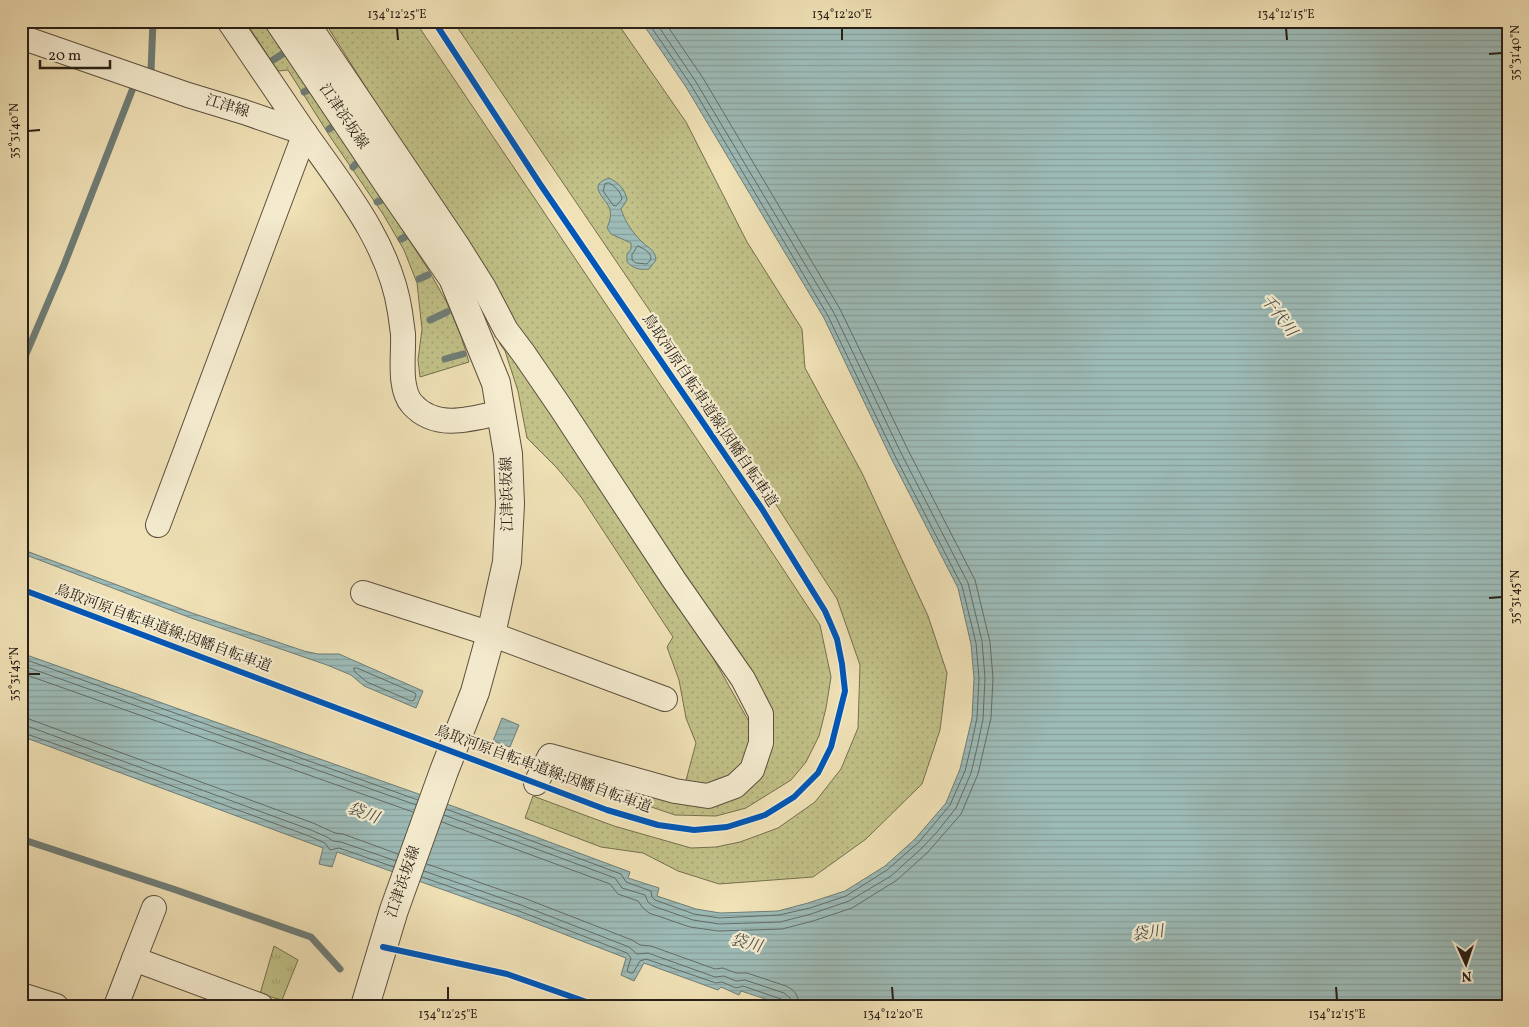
<svg xmlns="http://www.w3.org/2000/svg" width="1529" height="1027" viewBox="0 0 1529 1027" font-family="Vollkorn,'Noto Serif JP',serif">
  <defs>
    <pattern id="grass-dots" width="8" height="8" patternUnits="userSpaceOnUse" patternTransform="scale(1.25)"><rect width="8" height="8" fill="#c1c188"/><path d="M2 2h.1M6 6h.1" fill="none" stroke="#a6a575" stroke-width="1.8" stroke-linecap="round"/></pattern>
    <pattern id="park-tufts" width="24" height="20" patternUnits="userSpaceOnUse" patternTransform="scale(1.25)"><rect width="24" height="20" fill="#c1c188"/><path d="M3 7l-1-3M5 7V3M7 7l1-3M15 17l-1-3M17 17v-4M19 17l1-3" fill="none" stroke="#a6a575"/></pattern>
    <pattern id="water-rules" width="6" height="5" patternUnits="userSpaceOnUse" patternTransform="scale(1.25)"><rect width="6" height="5" fill="#9dbbb7"/><path d="M0 2.5h6" fill="none" stroke="#87a09d"/></pattern>
  </defs>
  <rect width="100%" height="100%" fill="#f0e1b6"/>
  <filter id="stains"><feTurbulence type="fractalNoise" baseFrequency=".004" numOctaves="4"/><feColorMatrix values="0 0 0 0 .2 0 0 0 0 .09 0 0 0 0 .02 0 0 0 .5 -.17"/></filter>
  <radialGradient id="worn" r=".72"><stop offset=".6" stop-color="#630" stop-opacity="0"/><stop offset="1" stop-color="#630" stop-opacity=".3"/></radialGradient>
  <g fill="url(#grass-dots)" stroke="#75704f">
    <polygon points="245,21 266,21 270,28 428,269 447,303 461,336 469,362 420,377 418,360 422,329 417,283 404,250 383,214 331,138 288,70 278,71"/>
    <polygon points="324,21 415,21 715,466 820,625 831,677 826,708 819,736 806,762 791,780 746,808 716,816 675,815 548,772 553,763 707,803 770,742 571,411"/>
    <polygon points="453,21 616,21 686,122 747,242 802,329 805,368 862,473 928,616 947,673 940,730 922,784 866,839 813,877 719,884 678,871 643,853 601,847 525,818 533,796 614,826 691,848 716,847 740,842 778,828 815,802 841,769 858,728 860,665 837,599 669,339"/>
    <path d="M497,332l182,265 73,130c-2,26 -9,55 -40,60 -8,1 -19,-2 -27,-3l11,-41 -10,-25 -7,-38 -12,-33 6,-10 -92,-140 -24,-29 -30,-30 -9,-47 -13,-40 -5,-7z"/>
  </g>
  <polygon fill="url(#park-tufts)" stroke="#75704f" points="274,946 298,960 282,1000 260,994"/>
  <g fill="url(#water-rules)" stroke="#6f7d77">
    <polygon points="641,21 1508,21 1508,1006 787,1006 741,991 739,995 721,987 718,990 644,963 634,981 621,975 626,958 517,916 337,852 332,867 319,864 323,848 21,736 21,653 458,808 630,872 628,878 659,888 657,896 696,909 720,913 778,911 808,903 845,891 885,866 915,839 946,803 960,769 972,718 974,678 971,644 958,588 891,458 824,318 686,87"/>
    <path d="M609,178c10,5 16,11 18,22l-6,9c4,13 12,24 21,33 7,7 13,7 14,18l-7,9c-9,1 -15,0 -22,-7v-8l4,-5v-6l-20,-9 -4,-6c3,-7 5,-14 2,-21 -5,-10 -22,-22 0,-29z"/>
    <polygon points="21,549 192,613 304,651 318,654 339,654 423,691 416,708 364,686 351,675 327,665 191,618 21,553"/>
    <polygon points="502,718 519,725 510,747 493,741"/>
  </g>
  <g fill="none" stroke-linecap="round" stroke-linejoin="round">
    <g stroke="#636d66" stroke-width="1">
      <path d="M609,183c6,3 12,9 13,16l-6,7 -3,-1 -10,-14 2,-7z"/>
      <path d="M638,246c6,3 13,6 13,13l-4,5 -11,-1 -4,-3v-5z"/>
      <polyline points="21,658 418,800"/>
      <polyline points="21,665 416,805"/>
      <polygon points="354,668 357,668 415,693 416,695 414,700 411,701 367,682 355,672"/>
      <polyline points="21,673 413,812"/>
      <polyline points="21,718 29,719 313,823 335,833 343,834 398,854"/>
      <polyline points="21,726 27,726 311,830 327,837 333,841 341,842 396,861"/>
      <polyline points="21,732 112,764 309,836 325,843 330,850 339,848 394,867"/>
      <polyline points="446,809 621,874 626,882 651,891 652,897 655,900 694,914 719,918 779,915 810,908 846,896 887,870 919,842 950,805 965,771 971,746 977,718 979,678 976,643 962,586 895,456 828,316 691,85 647,21"/>
      <polyline points="444,815 615,878 622,888 645,895 648,902 653,906 693,920 719,924 780,922 811,914 849,901 891,876 923,847 937,832 956,808 971,773 977,748 983,719 985,678 982,641 968,583 901,453 834,313 696,82 655,21"/>
      <polyline points="442,822 610,884 618,894 638,901 643,908 649,913 690,927 718,931 782,929 813,921 852,908 897,880 928,852 961,814 978,774 991,718 993,678 990,642 975,580 908,450 840,309 703,78 664,21"/>
      <path d="M427,864l97,34 108,42 8,5 11,1 64,23 8,-1 13,5h11l39,13c9,4 13,10 13,20"/>
      <polyline points="424,871 521,905 629,947 637,954 648,953 715,977 724,976 736,981 745,980 784,993 790,998 792,1006"/>
      <polyline points="422,877 519,911 627,953 631,958 627,971 630,973 633,973 640,961 646,959 716,983 722,982 736,988 743,986 781,999 784,1001 785,1006"/>
    </g>
    <g stroke="#6f7d77" stroke-width="7">
      <polyline points="249,24 252,21"/>
      <polyline points="273,60 284,53"/>
      <polyline points="151,71 153,21"/>
      <polyline points="304,92 308,90"/>
      <polyline points="329,129 332,127"/>
      <polyline points="353,167 356,164"/>
      <polyline points="377,202 380,201"/>
      <polyline points="401,239 405,237"/>
      <polyline points="419,279 428,275"/>
      <polyline points="430,320 447,312"/>
      <polyline points="445,359 463,354"/>
      <polyline points="21,366 64,265 133,88"/>
      <polyline points="21,839 176,890 311,937 340,969"/>
    </g>
    <defs>
      <g id="minor">
        <polyline points="306,21 457,245 484,288 506,330 524,354 561,408 674,580 743,679 761,714 761,743 752,770 735,786 708,796 675,791 550,756 536,783"/>
        <polyline points="21,37 188,95 244,112 305,133 229,21"/>
        <path d="M305,133c38,54 85,111 95,179 1,7 2,15 3,22 1,20 -5,54 9,70 24,27 60,15 90,8"/>
        <polyline points="158,525 305,133"/>
        <polyline points="363,593 491,634 665,699"/>
        <polyline points="154,908 134,959 261,1006"/>
        <polyline points="21,995 56,1006"/>
        <polyline points="116,1006 134,959"/>
      </g>
      <polyline id="tertiary" points="279,21 389,185 453,278 496,383 508,454 510,504 507,562 491,634 475,692 444,771 394,910 365,1006"/>
    </defs>
    <use href="#minor" stroke="#5b503e" stroke-width="26"/>
    <use href="#tertiary" stroke="#5b503e" stroke-width="30"/>
    <use href="#minor" stroke="#f5ecd0" stroke-width="24"/>
    <use href="#tertiary" stroke="#f5ecd0" stroke-width="28"/>
    <defs>
      <g id="cycleway">
        <polyline points="21,589 607,810 658,825 694,830 727,827 765,815 794,797 818,773 831,747 845,691 842,664 837,639 825,611 762,509 540,184 434,21"/>
        <polyline points="383,947 507,974 598,1006"/>
      </g>
    </defs>
    <use href="#cycleway" stroke="#f5ecd0" stroke-width="9"/>
    <use href="#cycleway" stroke="#0057b8" stroke-width="6"/>
  </g>
  <path fill="none" stroke="#291f16" stroke-width="2" d="M397,28l1,12M842,28v12M1286,28l1,12M1489,54l13,-1M28,131l12,-1M1489,598l13,-1M28,674h12M448,987v13M892,987l1,13M1336,987l1,13"/>
  <g text-anchor="middle" dominant-baseline="central" stroke-width="4.5" stroke-linejoin="round" paint-order="stroke">
    <g font-size="15" fill="#291f16" stroke="#f5ecd0">
      <text transform="translate(227 107) rotate(17)">江津線</text>
      <text transform="translate(343 117) rotate(56)">江津浜坂線</text>
      <text transform="translate(709 411) rotate(56)">鳥取河原自転車道線;因幡自転車道</text>
      <text transform="translate(508 494) rotate(-91)">江津浜坂線</text>
      <text transform="translate(163 629) rotate(20)">鳥取河原自転車道線;因幡自転車道</text>
      <text transform="translate(543 770) rotate(20)">鳥取河原自転車道線;因幡自転車道</text>
      <text transform="translate(404 882) rotate(-71)">江津浜坂線</text>
    </g>
    <g font-size="16" font-style="italic" fill="#4c4e46" stroke="#f5ecd0">
      <text transform="translate(1278 316) rotate(52)">千代川</text>
      <text transform="translate(363 814) rotate(20)">袋川</text>
      <text transform="translate(1148 934) rotate(-8)">袋川</text>
      <text transform="translate(746 944) rotate(14)">袋川</text>
    </g>
  </g>
  <rect width="1529" height="1027" fill="none" stroke="#f0e1b6" stroke-width="55"/>
  <g transform="translate(1466 964) rotate(177)" stroke="#f5ecd0" stroke-width="4" paint-order="stroke">
  <path d="M0-4L9 19L0 12L-9 19Z" fill="#291f16"/>
  <text y="-8" font-size="14" font-weight="bold" text-anchor="middle" fill="#291f16">N</text>
  </g>
  <path d="M40 60v8h70v-8" fill="none" stroke="#291f16" stroke-width="2.5"/>
  <text x="48" y="60" font-size="15" fill="#291f16" stroke="#f5ecd0" stroke-width="4" paint-order="stroke">20 m</text>
  <rect x="28" y="28" width="1474" height="972" fill="none" stroke="#291f16" stroke-width="2"/>
  <g font-size="12" text-anchor="middle" fill="#291f16">
    <text x="397" y="18">134°12'25"E</text>
    <text x="842" y="18">134°12'20"E</text>
    <text x="1286" y="18">134°12'15"E</text>
    <text transform="translate(1515 53) rotate(-90)" y="4">35°31'40"N</text>
    <text transform="translate(14 131) rotate(-90)" y="4">35°31'40"N</text>
    <text transform="translate(1515 597) rotate(-90)" y="4">35°31'45"N</text>
    <text transform="translate(14 674) rotate(-90)" y="4">35°31'45"N</text>
    <text x="448" y="1018">134°12'25"E</text>
    <text x="893" y="1018">134°12'20"E</text>
    <text x="1337" y="1018">134°12'15"E</text>
  </g>
  <rect width="100%" height="100%" filter="url(#stains)"/>
  <rect width="100%" height="100%" fill="url(#worn)"/>
</svg>
